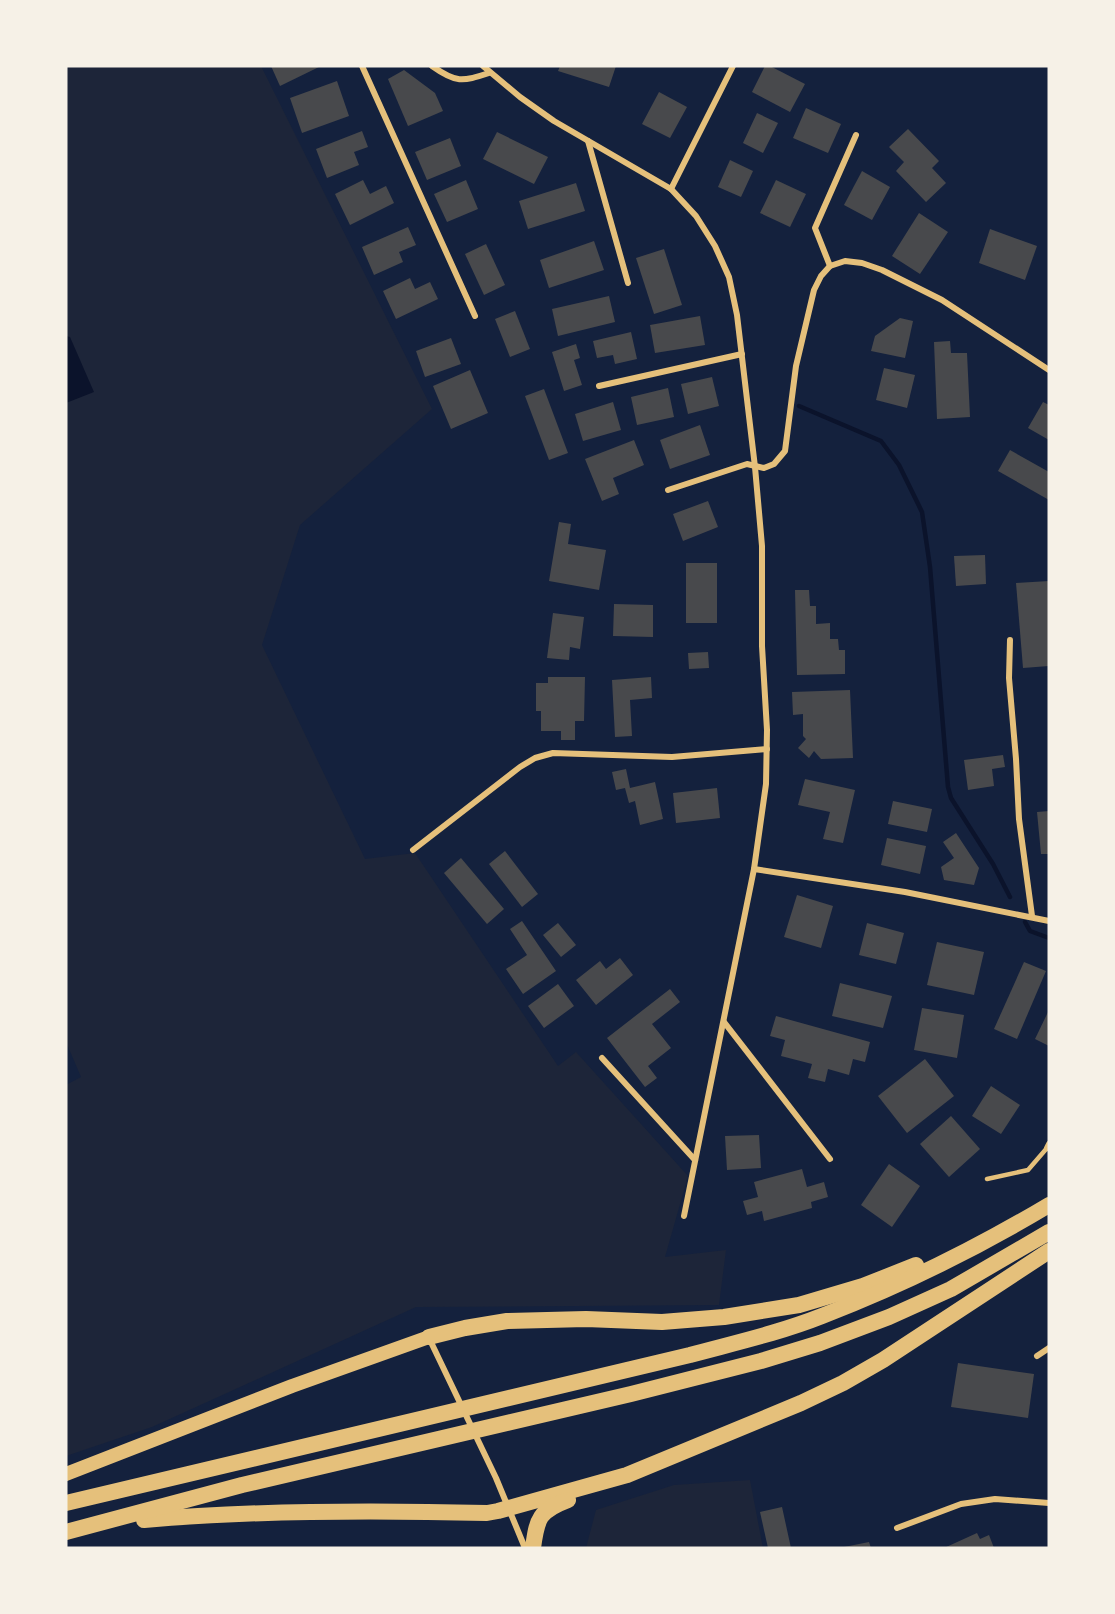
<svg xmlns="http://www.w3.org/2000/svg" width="1115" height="1614" viewBox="0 0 1115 1614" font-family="'Fira Sans Condensed',sans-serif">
  <rect width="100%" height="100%" fill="#14213d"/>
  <g fill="#1d2539">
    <polygon points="66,66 261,66 432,409 300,525 262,645 365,859 415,853 558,1066 576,1052 688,1176 665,1257 726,1250 719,1305 416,1307 152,1427 66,1456 66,1085 81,1077 66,1042"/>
    <polygon points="750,1480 763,1548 586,1548 596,1510 674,1485"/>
  </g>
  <polygon fill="#0b132b" points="66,336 70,337 94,392 66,403"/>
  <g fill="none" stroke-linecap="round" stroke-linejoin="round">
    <g stroke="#0b132b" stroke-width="4.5">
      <polyline points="799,406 881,441 899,465 922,512 930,567 948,787 951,798 993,864 1010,897"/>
      <polyline points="1025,922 1030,931 1049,938"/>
    </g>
  </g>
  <g fill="#48494c">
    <polygon points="271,66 321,66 280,86"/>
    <polygon points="560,66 616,66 609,87 558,71"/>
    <polygon points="765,66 770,66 805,84 790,112 752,92"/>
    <polygon points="404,70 435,93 443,111 408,126 388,79"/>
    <polygon points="337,81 349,116 302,133 290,98"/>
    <polygon points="659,92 687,107 670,138 642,124"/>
    <polygon points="806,108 841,124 828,153 793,138"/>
    <polygon points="757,113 778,123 763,153 743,143"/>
    <polygon points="908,129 939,161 932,168 946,183 926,202 896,171 904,162 889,147"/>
    <polygon points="362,131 368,147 354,152 359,165 327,178 316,149"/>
    <polygon points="497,132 548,157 534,184 483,159"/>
    <polygon points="450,138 461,166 427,180 415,152"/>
    <polygon points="730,160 753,171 741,197 718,187"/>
    <polygon points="862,171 890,187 872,220 844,205"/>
    <polygon points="363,180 370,194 386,186 394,203 350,225 335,194"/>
    <polygon points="466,180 478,209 447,222 434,194"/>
    <polygon points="776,180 806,194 790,227 760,213"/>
    <polygon points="576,183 585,211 528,229 519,201"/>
    <polygon points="919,213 948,232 920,274 892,256"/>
    <polygon points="408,227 416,245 399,252 403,262 374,275 362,247"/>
    <polygon points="990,229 1037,246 1025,280 979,263"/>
    <polygon points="594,241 604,270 549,288 540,260"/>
    <polygon points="486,244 505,285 484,295 465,254"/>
    <polygon points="664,249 682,305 654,314 636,258"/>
    <polygon points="410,278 415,289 430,282 438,299 396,319 383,291"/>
    <polygon points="609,296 615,322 558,336 552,309"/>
    <polygon points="515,311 530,349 510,357 495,319"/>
    <polygon points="700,316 705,345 655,353 650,325"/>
    <polygon points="900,318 913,321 905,358 871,351 875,336"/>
    <polygon points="631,332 637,359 615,364 613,355 597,358 593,341"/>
    <polygon points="451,338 461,364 425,377 416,351"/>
    <polygon points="950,341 951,353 967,353 970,417 937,419 934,342"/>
    <polygon points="576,344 580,358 574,360 582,385 564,391 552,352"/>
    <polygon points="884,368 915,375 907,408 876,400"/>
    <polygon points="470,370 488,413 451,429 433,386"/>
    <polygon points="712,377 719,406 688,414 681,384"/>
    <polygon points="668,388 674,417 637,425 631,397"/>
    <polygon points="544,389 568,453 549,460 525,396"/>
    <polygon points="613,402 621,430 583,441 575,414"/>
    <polygon points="1043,402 1049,405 1049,440 1028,428"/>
    <polygon points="700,425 710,455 670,469 660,440"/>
    <polygon points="634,440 644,465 613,478 619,494 602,501 585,459"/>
    <polygon points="1010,450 1049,472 1049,500 998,471"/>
    <polygon points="708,501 718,527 683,541 673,514"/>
    <polygon points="559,522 571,524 568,544 606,550 599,590 549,581"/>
    <polygon points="985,555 986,584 956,586 954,556"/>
    <rect x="686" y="563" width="31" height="60"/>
    <polygon points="1049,581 1049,666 1023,668 1016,583"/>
    <polygon points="795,590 809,590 810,606 816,606 816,624 830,623 830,639 838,639 839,650 845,650 845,674 797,675"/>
    <polygon points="614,604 653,605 653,637 613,636"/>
    <polygon points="553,613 584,617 580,649 570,647 569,660 547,658"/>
    <polygon points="708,652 709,668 689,669 688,653"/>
    <polygon points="548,677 585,677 584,721 575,721 575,740 561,740 561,731 541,731 541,711 536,711 536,683 548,683"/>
    <polygon points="651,677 652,698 630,700 632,736 615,737 612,680"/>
    <polygon points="850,690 853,758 821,759 814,751 809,758 798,748 806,739 803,736 803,714 793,715 792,692"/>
    <polygon points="1003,755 1005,767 992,769 994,786 968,790 964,760"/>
    <polygon points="626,769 630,788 655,782 663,819 640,825 635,801 629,803 625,788 616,790 612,772"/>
    <polygon points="805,779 855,790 843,843 823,839 830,812 798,805"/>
    <polygon points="717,788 720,818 676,823 673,793"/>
    <polygon points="893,801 932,809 927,832 888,824"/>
    <polygon points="1049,811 1049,854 1041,854 1037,812"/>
    <polygon points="956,833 979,868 974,885 944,880 941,867 954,858 943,842"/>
    <polygon points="887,838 926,846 920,874 881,865"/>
    <polygon points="505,851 538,894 522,907 489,864"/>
    <polygon points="461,858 504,909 487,924 444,873"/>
    <polygon points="797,895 833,906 821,948 784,937"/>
    <polygon points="522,921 556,971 523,994 506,969 527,955 510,929"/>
    <polygon points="558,923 576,945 561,957 543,935"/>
    <polygon points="867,923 904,933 896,964 859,955"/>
    <polygon points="937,942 984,952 974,995 927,985"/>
    <polygon points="620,958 633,975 596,1005 576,980 600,961 606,969"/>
    <polygon points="1024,962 1046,971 1017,1039 994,1029"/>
    <polygon points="840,983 892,996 883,1028 832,1016"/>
    <polygon points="558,984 574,1006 544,1028 528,1006"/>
    <polygon points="670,989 680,1002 652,1024 671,1048 648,1066 657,1078 645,1087 607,1038"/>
    <polygon points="922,1008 964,1015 957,1058 914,1050"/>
    <polygon points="1049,1010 1049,1046 1035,1039"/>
    <polygon points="776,1016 870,1042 865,1062 853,1059 849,1075 828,1069 825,1082 808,1078 812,1064 781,1056 785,1040 770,1036"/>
    <polygon points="925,1059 954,1096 907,1133 878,1096"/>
    <polygon points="991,1086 1020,1105 1001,1134 972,1116"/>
    <polygon points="951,1116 980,1149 949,1177 920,1144"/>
    <polygon points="759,1135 761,1168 727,1170 725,1136"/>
    <polygon points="889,1164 920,1186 892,1227 861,1205"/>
    <polygon points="802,1169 807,1187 824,1182 828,1197 811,1202 812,1208 764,1221 762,1211 747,1215 743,1201 758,1197 754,1182"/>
    <polygon points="958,1363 1034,1374 1028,1418 951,1407"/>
    <polygon points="782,1507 791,1548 768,1548 760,1512"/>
    <polygon points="977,1533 980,1539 989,1535 994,1548 944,1548"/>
    <polygon points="869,1542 871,1548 844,1548 844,1547"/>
  </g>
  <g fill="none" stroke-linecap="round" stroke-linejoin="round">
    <polyline stroke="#e5c07b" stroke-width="4.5" points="987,1179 1028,1170 1047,1148"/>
    <g stroke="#e5c07b" stroke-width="6">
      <polyline points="362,66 475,316"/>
      <path d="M432,66c24,17 30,16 57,7"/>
      <polyline points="483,66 520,97 554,121 671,189 696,216 715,246 729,277 737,315 755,467 762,546 762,646 767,730 766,784 754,869 684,1216"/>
      <polyline points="588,141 628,283"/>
      <polyline points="671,189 733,66"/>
      <polyline points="830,266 815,228 856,135"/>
      <polyline points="599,386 742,354"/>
      <polyline points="668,490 747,464 764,468 774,464 785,451 796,366 814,290 821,276 830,266 845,261 862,263 882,270 942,300 1049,370"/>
      <polyline points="1010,640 1009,678 1016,759 1019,819 1032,916"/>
      <polyline points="413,850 520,767 535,758 553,753 672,757 767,749"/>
      <polyline points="754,869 905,892 1049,921"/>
      <polyline points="724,1022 830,1159"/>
      <polyline points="602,1058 695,1160"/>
      <polyline points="1047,1148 1049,1144"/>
      <polyline points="429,1338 496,1478 525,1548"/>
      <polyline points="1037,1356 1049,1348"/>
      <polyline points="897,1528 961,1504 995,1499 1049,1503"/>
    </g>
    <polyline stroke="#e5c07b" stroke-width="14" points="66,1474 292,1386 429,1337"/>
    <g stroke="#e5c07b" stroke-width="16">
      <polyline points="429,1337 465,1328 507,1321 586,1319 662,1322 724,1317 799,1305 863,1286 916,1265"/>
      <path d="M66,1503l624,-148c44,-12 89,-22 132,-39 78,-30 155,-68 227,-111"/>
      <path d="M144,1520c114,-10 228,-10 343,-7l11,-2 129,-36 174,-72 42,-20 40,-23 166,-109"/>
      <polyline points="66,1532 242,1485 631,1394 761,1361 820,1343 889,1317 951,1289 1049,1232"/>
      <path d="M533,1548c4,-30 6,-37 35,-48"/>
    </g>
  </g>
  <rect width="1115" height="1614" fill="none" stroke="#f6f1e7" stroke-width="135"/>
</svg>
